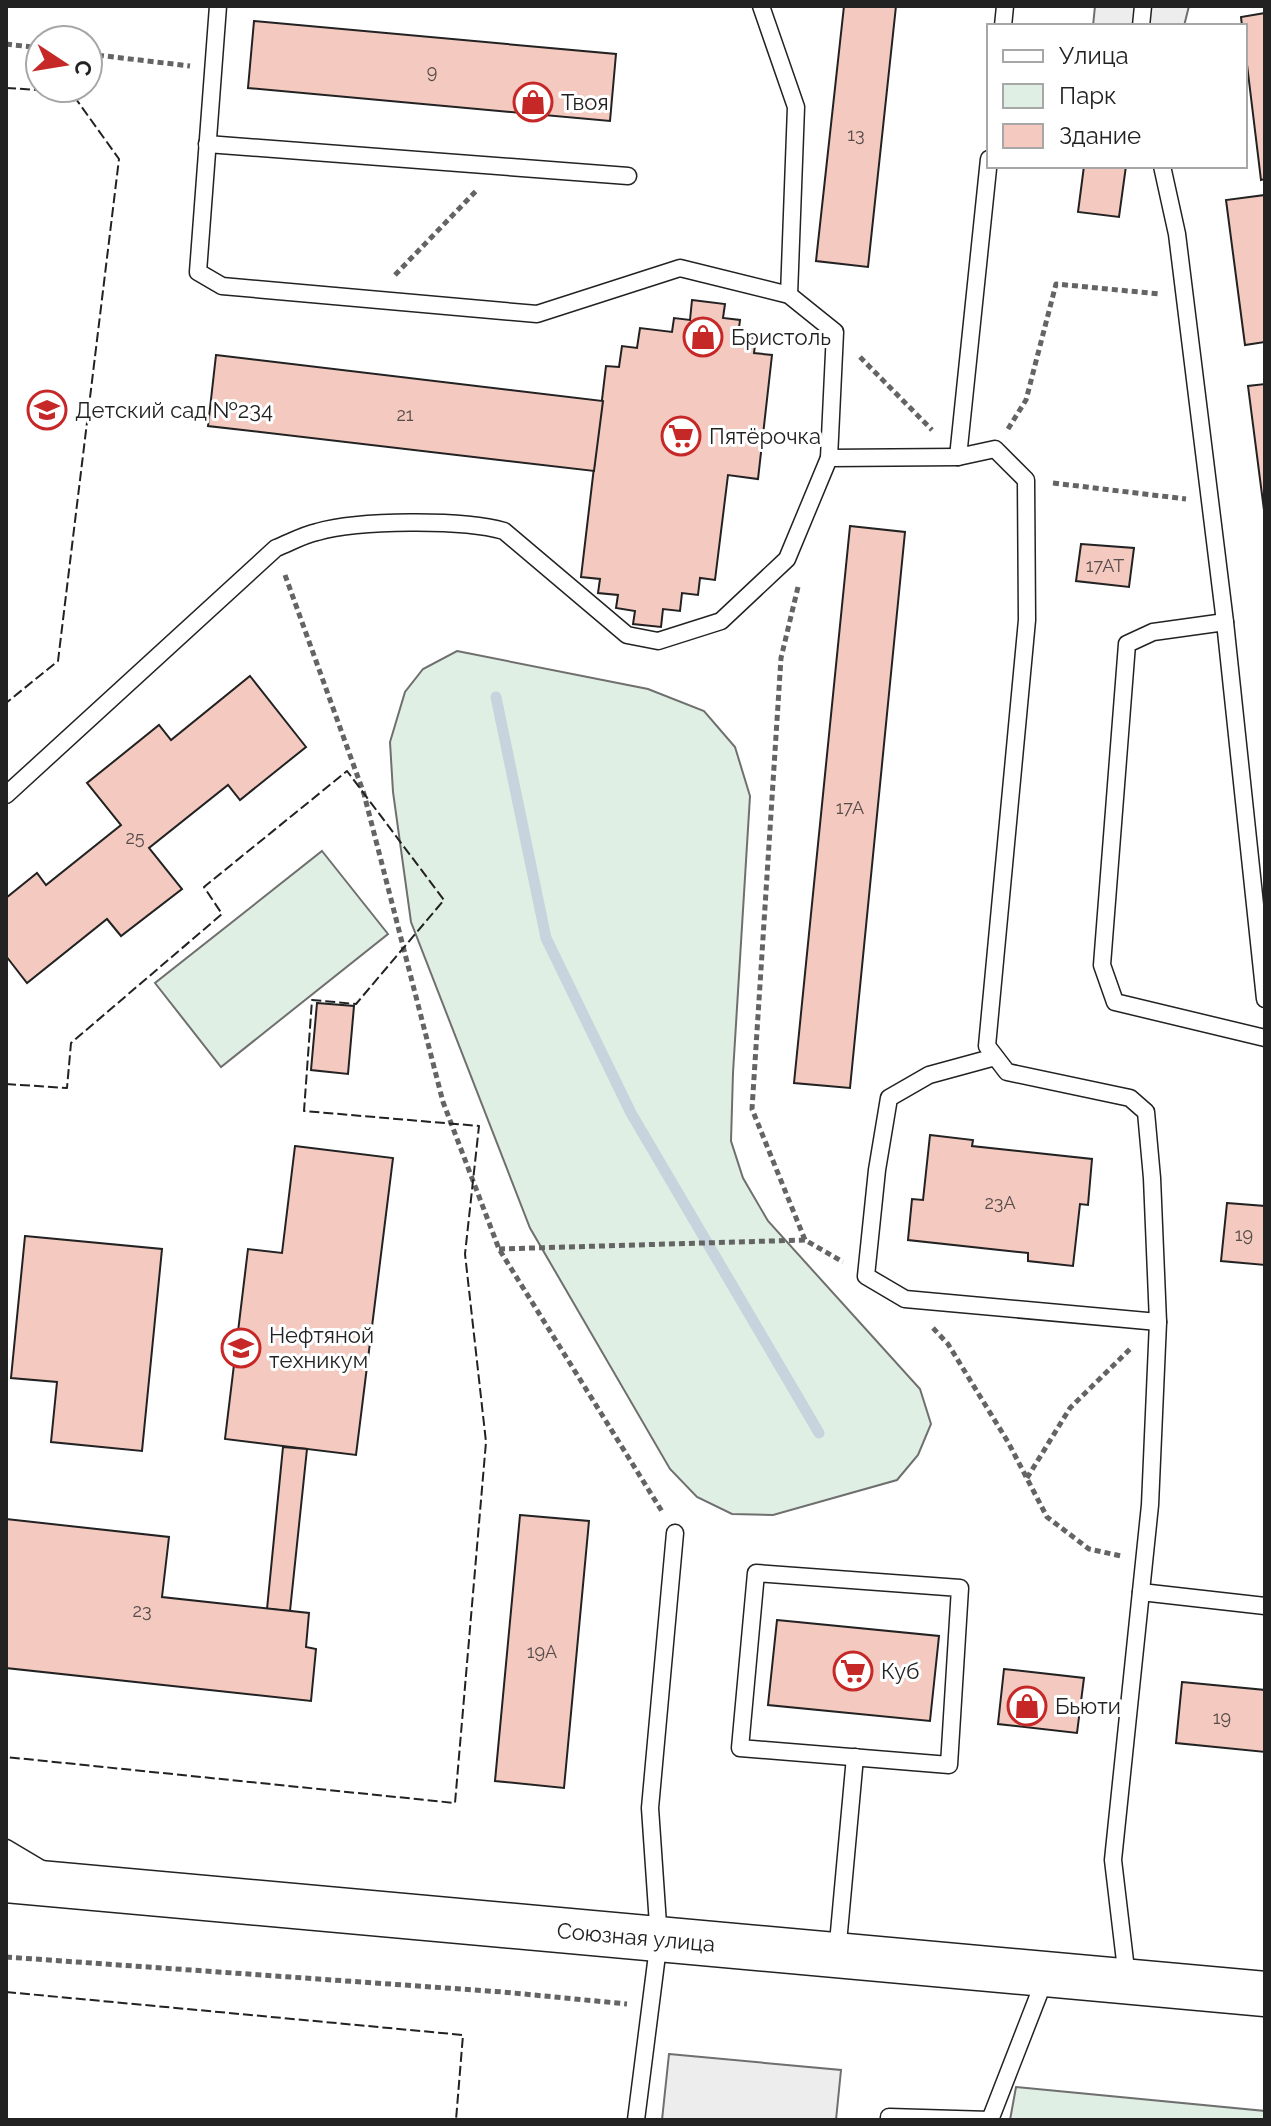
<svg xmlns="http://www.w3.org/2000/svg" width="1271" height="2126" viewBox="0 0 1271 2126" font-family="Raleway,sans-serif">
  <rect width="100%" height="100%" fill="#fff"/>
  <g fill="#e0efe3" stroke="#6f6f6f" stroke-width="2">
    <polygon points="457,651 648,689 704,711 735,747 750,796 733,1073 731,1141 743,1178 768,1221 920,1389 931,1424 918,1455 897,1480 773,1515 732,1514 697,1497 670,1469 530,1228 411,922 393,792 390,742 405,692 423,669"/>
    <polygon points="322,851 388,934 221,1067 155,983"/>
    <polygon points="1016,2087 1265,2111 1265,2120 1010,2120"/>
  </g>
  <g fill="#ededed" stroke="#6f6f6f" stroke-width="2">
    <polygon points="1095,6 1189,6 1184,26 1093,26"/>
    <polygon points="669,2054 841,2070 836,2120 662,2120"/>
  </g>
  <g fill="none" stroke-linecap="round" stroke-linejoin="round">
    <polyline stroke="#c7d3dd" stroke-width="11" points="496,697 546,938 631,1113 819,1433"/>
  </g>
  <g fill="#f3c9c0" stroke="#222" stroke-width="2">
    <polygon points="844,6 896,6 868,267 816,261"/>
    <polygon points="1265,13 1265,179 1261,180 1245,48 1245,26 1242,26 1241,17"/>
    <polygon points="254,21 616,54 610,121 248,88"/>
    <polygon points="1084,166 1126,166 1119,217 1078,212"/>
    <polygon points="1265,195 1265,342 1245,345 1226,200"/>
    <polygon points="692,300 725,304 723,318 740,320 738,336 756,338 754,353 772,355 758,479 728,475 715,580 700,578 698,595 682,593 680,611 663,609 661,627 633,624 635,611 616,608 618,595 598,593 600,579 581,577 606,366 619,367 622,346 637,348 640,328 672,332 674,318 690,320"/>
    <polygon points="216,355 603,401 594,471 208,426"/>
    <polygon points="1265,384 1265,518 1248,386"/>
    <polygon points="850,526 905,532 850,1088 794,1083"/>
    <polygon points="1081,544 1134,548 1129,587 1076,581"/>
    <polygon points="250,676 306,747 240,800 228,785 149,848 182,889 121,936 107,919 27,983 6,956 6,898 37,873 46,885 121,825 87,783 159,725 171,740"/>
    <polygon points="317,1003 354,1006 348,1074 311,1070"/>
    <polygon points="930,1135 973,1140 972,1146 1092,1159 1088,1205 1080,1204 1073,1266 1028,1261 1028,1253 908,1240 912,1199 923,1200"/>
    <polygon points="295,1146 393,1158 356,1455 225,1439 248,1249 282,1253"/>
    <polygon points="1227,1203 1265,1206 1265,1265 1221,1261"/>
    <polygon points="25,1236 162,1249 142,1451 51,1442 57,1382 11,1378"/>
    <polygon points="283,1447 307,1449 290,1611 267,1609"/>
    <polygon points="520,1515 589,1521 564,1788 495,1781"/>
    <polygon points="6,1519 169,1537 162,1597 309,1613 306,1647 316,1649 311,1701 6,1668"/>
    <polygon points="777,1620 939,1636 930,1721 768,1705"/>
    <polygon points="1004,1669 1084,1678 1077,1733 998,1724"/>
    <polygon points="1182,1682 1265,1690 1265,1752 1176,1743"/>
  </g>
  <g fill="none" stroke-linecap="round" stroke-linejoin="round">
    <defs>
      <g id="lane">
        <polyline points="218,6 198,272 222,286 537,314 680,268 789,295 835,332 829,458"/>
        <polyline points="761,6 796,107 789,295"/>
        <polyline points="1003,26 1005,6"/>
        <polyline points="1141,26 1143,6"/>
        <polyline points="207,144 628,176"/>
        <polyline points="989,159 958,457 995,449 1026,480 1027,620 987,1046 1007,1072 1130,1098 1146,1112 1152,1178 1158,1322 1150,1505 1113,1860 1127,1978"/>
        <polyline points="1162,166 1177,234 1225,622"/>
        <path d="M6,795l270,-247c13,-5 27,-13 41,-16 41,-12 146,-13 187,-1l123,104 31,6 63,-20 66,-62 42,-101 129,-1"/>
        <polyline points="1265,999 1225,622 1153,632 1127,644 1102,965 1115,1002 1265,1038"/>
        <polyline points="995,1057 929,1075 889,1098 877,1170 866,1276 905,1299 1158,1322"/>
        <polygon points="756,1573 960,1588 949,1765 740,1748"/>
        <polyline points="1141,1592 1265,1606"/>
        <polyline points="6,1848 43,1870"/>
        <polyline points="837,1954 855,1757"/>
        <polyline points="636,2120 659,1939 650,1808 675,1533"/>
        <polyline points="889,2120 889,2117 990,2120 1046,1976"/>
      </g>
      <polyline id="secondary" points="6,1880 1265,1994"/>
    </defs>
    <use href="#lane" stroke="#222" stroke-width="19"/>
    <use href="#secondary" stroke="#222" stroke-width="47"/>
    <g stroke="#646464" stroke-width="5" stroke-dasharray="6 4" stroke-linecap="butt">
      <polyline points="6,44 40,48"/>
      <polyline points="88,54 190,66"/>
      <polyline points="395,275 477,190"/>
      <polyline points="860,357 932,430"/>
      <polyline points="1008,429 1026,400 1056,284 1160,294"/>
      <polyline points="1053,483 1186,499"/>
      <polyline points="285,575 364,794 443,1102 499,1249 663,1513"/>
      <polyline points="798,587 781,658 752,1109 805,1240 843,1262"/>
      <polyline points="499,1249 805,1240"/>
      <polyline points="933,1328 948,1344 1008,1442 1047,1517 1089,1549 1121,1556"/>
      <polyline points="1027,1478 1070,1408 1131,1348"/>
      <polyline points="6,1957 503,1992 627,2004"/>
    </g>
    <use href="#lane" stroke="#fff" stroke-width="16"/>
    <use href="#secondary" stroke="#fff" stroke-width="44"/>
    <g stroke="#222" stroke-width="2" stroke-dasharray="10 4" stroke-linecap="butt">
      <polyline points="6,88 71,92 119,159 58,661 6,703"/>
      <polyline points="6,1084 67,1088 71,1043 222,914 204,887 347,771 444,900 356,1004 312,1000 304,1111 479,1126 465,1254 486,1442 455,1803 6,1757"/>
      <polyline points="6,1992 463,2035 456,2120"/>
    </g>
  </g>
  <defs>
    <symbol id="shop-ring" viewBox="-11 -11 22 22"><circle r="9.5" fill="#fff" stroke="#c62828" stroke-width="1.5"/><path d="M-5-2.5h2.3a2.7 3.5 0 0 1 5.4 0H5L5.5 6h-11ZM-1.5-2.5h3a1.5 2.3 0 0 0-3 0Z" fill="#c62828"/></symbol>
    <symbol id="school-ring" viewBox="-11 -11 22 22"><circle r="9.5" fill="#fff" stroke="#c62828" stroke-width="1.5"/><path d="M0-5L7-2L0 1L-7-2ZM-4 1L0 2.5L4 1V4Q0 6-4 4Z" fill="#c62828"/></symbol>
    <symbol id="supermarket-ring" viewBox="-11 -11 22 22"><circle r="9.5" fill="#fff" stroke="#c62828" stroke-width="1.5"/><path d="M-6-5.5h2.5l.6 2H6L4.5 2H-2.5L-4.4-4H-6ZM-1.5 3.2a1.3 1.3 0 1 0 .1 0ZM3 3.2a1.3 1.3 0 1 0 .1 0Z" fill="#c62828"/></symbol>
    <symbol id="university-ring" viewBox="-11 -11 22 22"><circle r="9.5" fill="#fff" stroke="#c62828" stroke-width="1.5"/><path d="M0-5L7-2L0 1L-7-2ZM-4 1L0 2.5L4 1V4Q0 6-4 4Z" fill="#c62828"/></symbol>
  </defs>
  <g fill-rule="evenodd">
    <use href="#shop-ring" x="511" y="80" width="44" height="44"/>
    <use href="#shop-ring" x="681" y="315" width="44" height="44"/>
    <use href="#school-ring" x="25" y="388" width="44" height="44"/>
    <use href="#supermarket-ring" x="659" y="414" width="44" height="44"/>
    <use href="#university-ring" x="219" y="1326" width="44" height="44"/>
    <use href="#supermarket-ring" x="831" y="1649" width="44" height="44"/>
    <use href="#shop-ring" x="1005" y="1684" width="44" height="44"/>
  </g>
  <g text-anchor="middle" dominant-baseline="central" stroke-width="6" stroke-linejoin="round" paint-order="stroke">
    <g font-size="18" fill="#564c4a">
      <text x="432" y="71">9</text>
      <text x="856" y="134">13</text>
      <text x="405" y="414">21</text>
      <text x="1105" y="565">17АТ</text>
      <text x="850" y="807">17А</text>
      <text x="135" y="837">25</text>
      <text x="1000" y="1202">23А</text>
      <text x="1244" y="1234">19</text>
      <text x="142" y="1610">23</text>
      <text x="542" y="1651">19А</text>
      <text x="1222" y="1717">19</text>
    </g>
    <g font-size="22" fill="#222" stroke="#fff" text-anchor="start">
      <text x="561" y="102">Твоя</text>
      <text x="731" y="337">Бристоль</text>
      <text x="75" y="410">Детский сад №234</text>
      <text x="709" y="436">Пятёрочка</text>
      <text x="269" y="1335">Нефтяной<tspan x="269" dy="25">техникум</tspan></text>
      <text x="881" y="1671">Куб</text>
      <text x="1055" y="1706">Бьюти</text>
    </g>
    <g font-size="22" fill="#222" stroke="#fff">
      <text transform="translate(636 1937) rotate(5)">Союзная улица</text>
    </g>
  </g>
  <rect width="1271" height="2126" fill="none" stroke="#222222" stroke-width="16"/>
  <rect x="987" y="24" width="260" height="144" fill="#ffffff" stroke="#a7a7a7" stroke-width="2"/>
  <rect x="1003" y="50" width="40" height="12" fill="#ffffff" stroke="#a7a7a7" stroke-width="2"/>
  <text x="1059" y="64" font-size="24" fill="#222222">Улица</text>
  <rect x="1003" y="84" width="40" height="24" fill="#e0efe3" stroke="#a7a7a7" stroke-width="2"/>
  <text x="1059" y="104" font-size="24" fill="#222222">Парк</text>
  <rect x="1003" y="124" width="40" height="24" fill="#f3c9c0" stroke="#a7a7a7" stroke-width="2"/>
  <text x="1059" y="144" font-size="24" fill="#222222">Здание</text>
  <g transform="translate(64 64) rotate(102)"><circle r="38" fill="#ffffff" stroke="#a7a7a7" stroke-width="2"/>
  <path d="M0-6L14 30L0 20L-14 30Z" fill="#c62828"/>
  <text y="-12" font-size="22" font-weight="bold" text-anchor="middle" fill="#222222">С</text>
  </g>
</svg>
